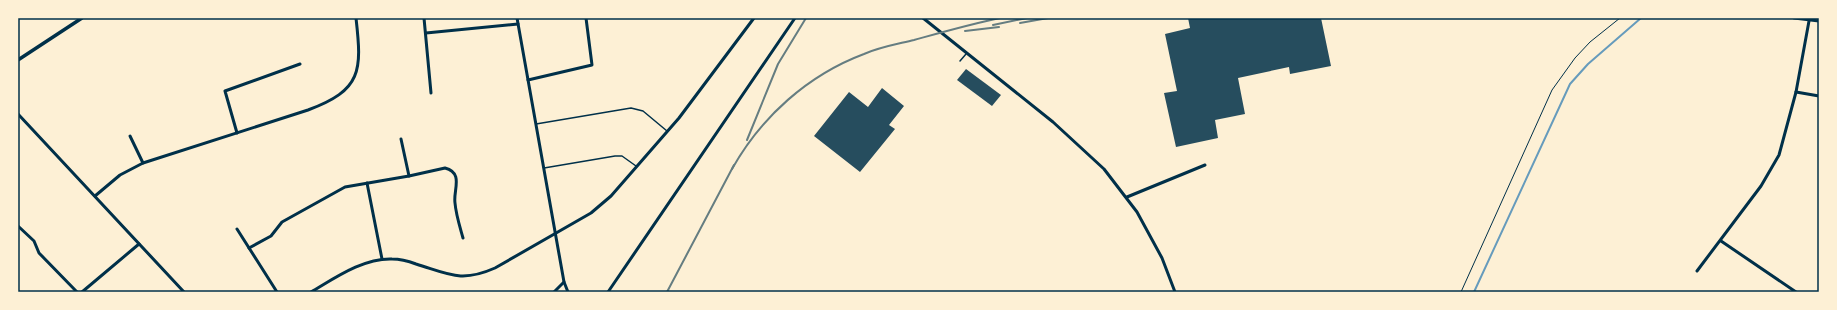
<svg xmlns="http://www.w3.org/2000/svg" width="1837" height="310" viewBox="0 0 1837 310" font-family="'Asap Condensed',sans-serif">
  <rect width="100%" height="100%" fill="#fdf0d5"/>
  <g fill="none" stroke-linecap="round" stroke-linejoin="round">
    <polyline stroke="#669bbc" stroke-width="2" points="1474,292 1570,84 1588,64 1641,18"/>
  </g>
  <g fill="#264d5e">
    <polygon points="1188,18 1321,18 1331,66 1290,74 1289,67 1238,78 1245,114 1215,120 1218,138 1176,147 1164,93 1177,91 1165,34 1190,28"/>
    <polygon points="966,69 1001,95 992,106 957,80"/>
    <polygon points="882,88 904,106 889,125 895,129 860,172 814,136 849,92 868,107"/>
  </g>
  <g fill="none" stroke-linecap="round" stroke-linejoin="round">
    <polyline stroke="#003049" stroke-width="1" points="1461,292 1552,90 1575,58 1590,42 1620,18"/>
    <g stroke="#003049" stroke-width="1.5">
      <polyline points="960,61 966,54"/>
      <polyline points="536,124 631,108 643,111 667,131"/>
      <polyline points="544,168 615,156 622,156 636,166"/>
    </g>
    <g stroke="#003049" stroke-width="3">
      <polyline points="424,18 431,93"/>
      <polyline points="517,18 564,282 568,292"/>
      <polyline points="923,18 1053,122 1104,169 1137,212 1162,258 1175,292"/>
      <polyline points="1794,18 1819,21"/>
      <polyline points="426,33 518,24"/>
      <polyline points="528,80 592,65 586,18"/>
      <polyline points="1796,92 1819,96"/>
      <polyline points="18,114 184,292"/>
      <polyline points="237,133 225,91 300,64"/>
      <polyline points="130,136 143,163"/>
      <polyline points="401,139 409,176"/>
      <polyline points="367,183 382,259"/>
      <path d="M95,196l25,-21 23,-12 165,-53c54,-20 54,-39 48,-92"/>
      <polyline points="1127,197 1205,165"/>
      <polyline points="18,226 34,241 39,253 77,292"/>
      <polyline points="237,229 277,292"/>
      <polyline points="1721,241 1796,292"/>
      <path d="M249,248l22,-12 11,-14 63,-35 64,-11 36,-8c19,5 8,22 10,35 1,12 5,24 8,35"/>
      <polyline points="1697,271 1761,186 1779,155 1796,92 1809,21"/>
      <polyline points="82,292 139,244"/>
      <path d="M311,292c24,-14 52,-34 81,-33 8,0 16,2 24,5 33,10 45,19 79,4l96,-55 20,-17 68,-78 75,-100"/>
      <polyline points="554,292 564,282"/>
      <polyline points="608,292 795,18"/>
    </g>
    <polyline stroke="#003049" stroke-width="3.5" points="18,60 82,18"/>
    <g stroke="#657d81" stroke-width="2">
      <polyline points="1020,23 1048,18"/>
      <polyline points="993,25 1027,18"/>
      <polyline points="965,31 999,27"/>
      <polyline points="747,140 778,64 806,18"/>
      <path d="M732,169c29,-52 76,-94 132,-115 16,-7 34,-10 50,-14 29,-8 57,-16 86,-22"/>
      <polyline points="667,292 734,165"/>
    </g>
  </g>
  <rect width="1837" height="310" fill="none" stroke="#fdf0d5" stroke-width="38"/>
  <rect x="19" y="19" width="1799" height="272" fill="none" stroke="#003049" stroke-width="1.5"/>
</svg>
